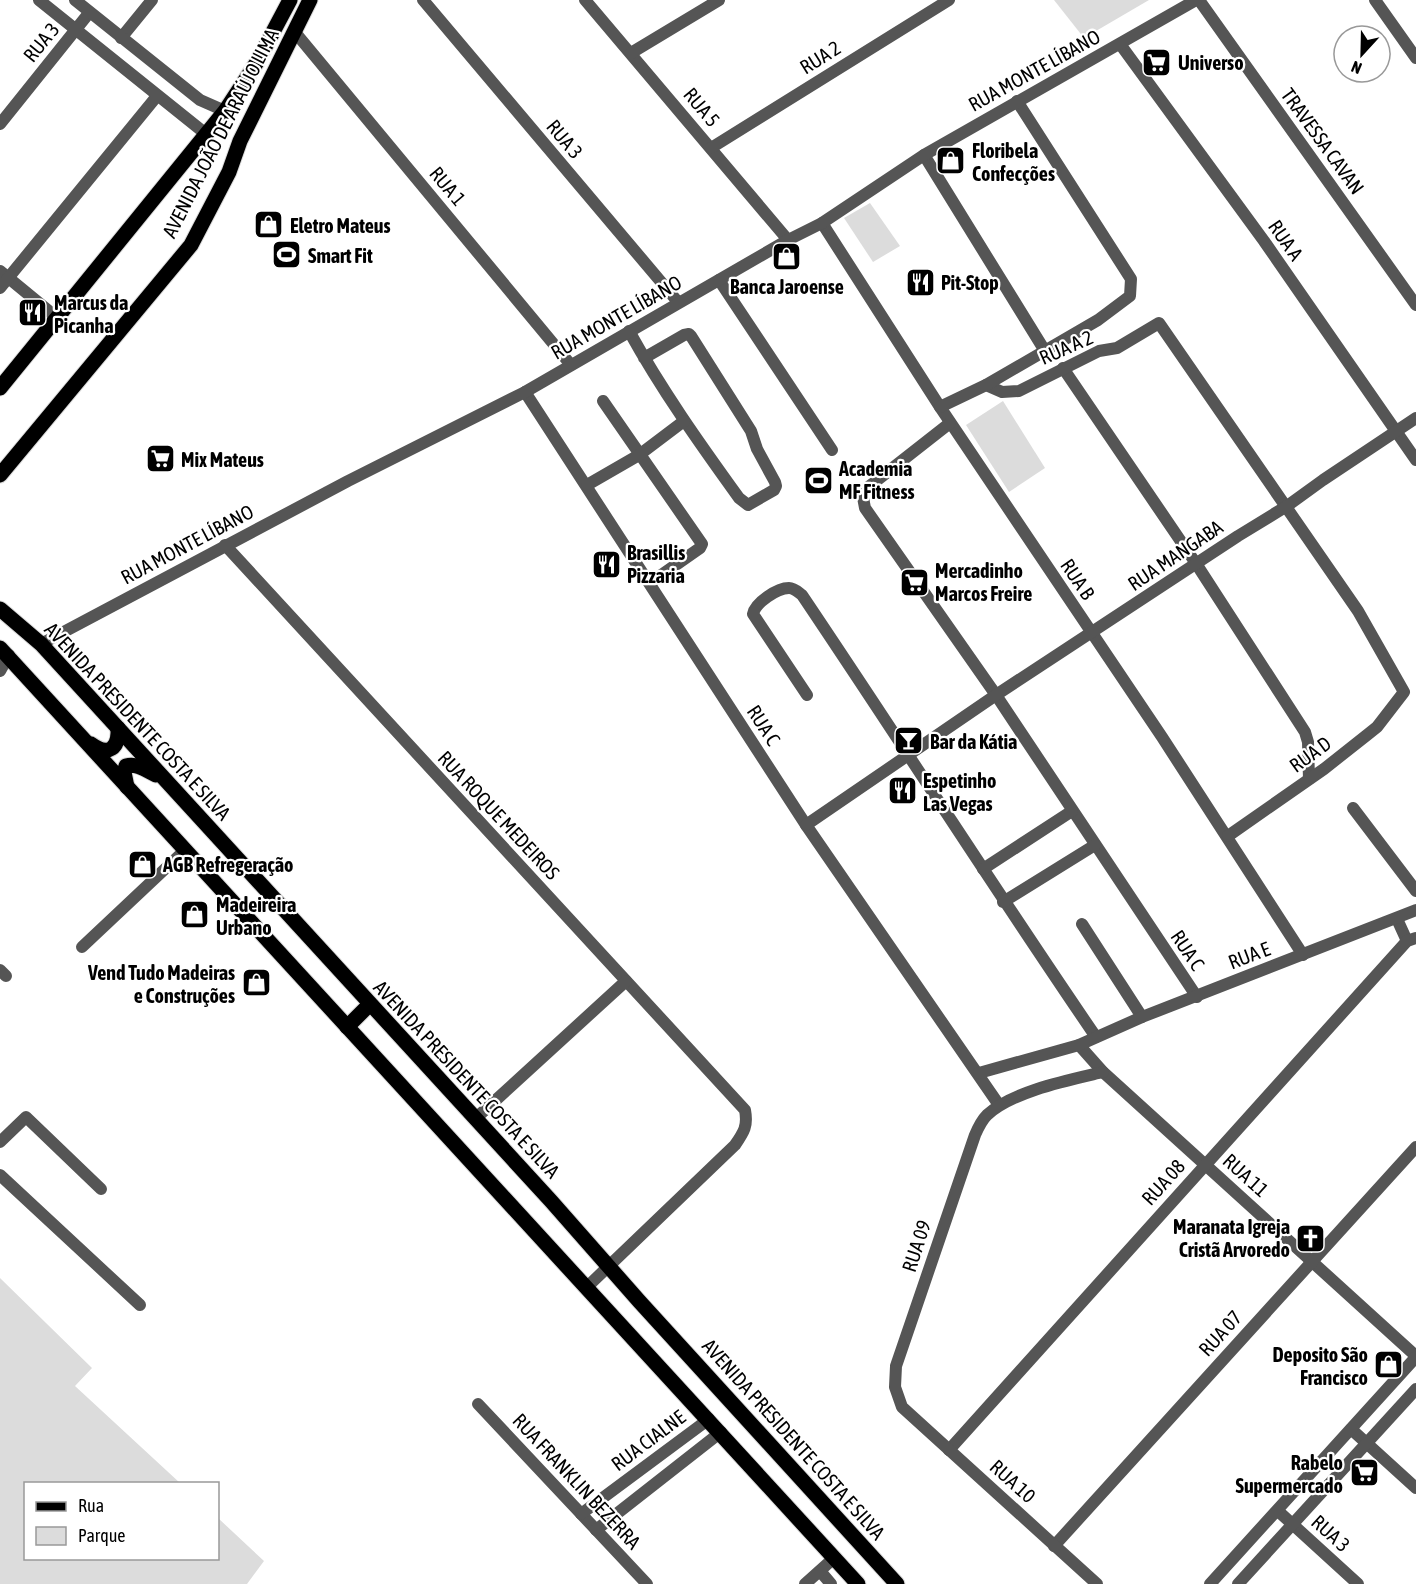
<svg xmlns="http://www.w3.org/2000/svg" width="1416" height="1584" viewBox="0 0 1416 1584" font-family="'Asap Condensed',sans-serif">
  <rect width="100%" height="100%" fill="#fff"/>
  <g fill="#dcdcdc">
    <polygon points="1054,0 1149,0 1084,38"/>
    <polygon points="870,203 900,246 873,262 844,218"/>
    <polygon points="1003,401 1045,468 1009,492 966,425"/>
    <polygon points="0,1278 92,1368 75,1386 180,1483 26,1484 26,1558 218,1558 218,1518 264,1561 247,1584 0,1584"/>
  </g>
  <g fill="none" stroke-linecap="round" stroke-linejoin="round">
    <defs>
      <g id="primary">
        <polyline points="0,388 225,111 257,62 290,0"/>
        <polyline points="0,475 191,245 229,172 240,141 310,0"/>
        <polyline points="0,609 41,644 551,1201 639,1301 897,1584"/>
        <polyline points="0,648 858,1584"/>
        <path d="M91,744c18,13 28,4 27,-16"/>
        <path d="M127,787l-3,-15 2,-6c11,-3 20,4 30,9"/>
        <polyline points="347,1027 370,1004"/>
      </g>
    </defs>
    <use href="#primary" stroke="#dbdbdb" stroke-width="17"/>
    <g stroke="#555" stroke-width="12">
      <polyline points="423,0 678,302"/>
      <polyline points="585,0 788,240"/>
      <polyline points="1199,0 1416,305"/>
      <polyline points="1375,0 1416,58"/>
      <polyline points="294,31 571,365"/>
      <polyline points="121,38 152,0"/>
      <polyline points="1120,44 1264,241 1416,460"/>
      <polyline points="631,53 719,0"/>
      <polyline points="0,124 89,13"/>
      <polyline points="711,148 949,0"/>
      <polyline points="924,155 1045,351"/>
      <polyline points="822,223 940,407 1162,737 1303,955"/>
      <polyline points="0,271 56,317"/>
      <polyline points="719,280 832,450"/>
      <polyline points="0,288 157,96"/>
      <path d="M629,331c32,58 71,113 110,167l9,7 26,-15 2,-4 -1,-4 -18,-33 -6,-18 -60,-95 -2,-2 -5,1 -40,23"/>
      <polyline points="1063,368 1197,565 1305,732 1308,742 1309,779"/>
      <polyline points="986,385 1002,392 1019,391 1099,351 1117,348 1159,323 1358,611 1404,692 1377,727 1367,735 1324,769 1228,836"/>
      <polyline points="525,392 806,825 999,1105"/>
      <polyline points="603,401 702,544 700,548 650,583"/>
      <polyline points="940,407 986,385 1098,320 1130,296 1131,279 1017,101"/>
      <polyline points="950,423 862,492 865,508 996,695 1197,997"/>
      <polyline points="587,485 639,455 684,421"/>
      <path d="M225,545l520,565c3,16 -1,22 -10,35l-148,142"/>
      <polyline points="0,671 9,655"/>
      <path d="M807,695l-54,-81c2,-11 24,-26 36,-26 5,0 9,4 13,7 99,147 194,296 294,442"/>
      <polyline points="1353,808 1416,891"/>
      <polyline points="806,825 996,695 1238,536 1287,506 1323,480 1416,418"/>
      <polyline points="983,869 1072,811"/>
      <polyline points="1003,902 1095,845"/>
      <polyline points="1397,919 1407,941"/>
      <polyline points="1082,924 1142,1017"/>
      <polyline points="82,947 184,851"/>
      <polyline points="0,970 6,976"/>
      <polyline points="1079,1045 1103,1072 1416,1356"/>
      <polyline points="979,1073 1079,1045 1142,1017 1416,910"/>
      <polyline points="475,1119 626,981"/>
      <polyline points="0,1142 26,1117 101,1189"/>
      <polyline points="0,1175 140,1305"/>
      <polyline points="478,1404 647,1584"/>
      <polyline points="1351,1429 1416,1488"/>
      <polyline points="949,1450 1407,941 1416,938"/>
      <polyline points="1278,1511 1358,1584"/>
      <polyline points="581,1514 709,1419"/>
      <polyline points="596,1530 721,1432"/>
      <polyline points="1054,1546 1416,1147"/>
      <polyline points="820,1571 831,1584"/>
      <polyline points="805,1584 834,1558"/>
      <path d="M1097,1584l-195,-177 -7,-20 1,-21 79,-231c3,-7 7,-15 12,-20 26,-24 82,-35 116,-43"/>
    </g>
    <g stroke="#555" stroke-width="12">
      <polyline points="39,0 206,134"/>
      <polyline points="75,0 200,100 225,111"/>
      <polyline points="41,644 348,481 525,392 788,240 822,223 924,155 1196,0"/>
      <polyline points="1210,1584 1416,1357"/>
      <polyline points="1238,1584 1416,1389"/>
    </g>
    <use href="#primary" stroke="#000" stroke-width="15"/>
  </g>
  <defs>
    <symbol id="supermarket-square" viewBox="-11 -11 22 22"><rect x="-9" y="-9" width="18" height="18" rx="4" fill="#000" stroke="#fff"/><path d="M-6-5.5h2.5l.6 2H6L4.5 2H-2.5L-4.4-4H-6ZM-1.5 3.2a1.3 1.3 0 1 0 .1 0ZM3 3.2a1.3 1.3 0 1 0 .1 0Z" fill="#fff"/></symbol>
    <symbol id="shop-square" viewBox="-11 -11 22 22"><rect x="-9" y="-9" width="18" height="18" rx="4" fill="#000" stroke="#fff"/><path d="M-5-2.5h2.3a2.7 3.5 0 0 1 5.4 0H5L5.5 6h-11ZM-1.5-2.5h3a1.5 2.3 0 0 0-3 0Z" fill="#fff"/></symbol>
    <symbol id="stadium-square" viewBox="-11 -11 22 22"><rect x="-9" y="-9" width="18" height="18" rx="4" fill="#000" stroke="#fff"/><path d="M0-5a6.5 5 0 1 0 0 10a6.5 5 0 1 0 0-10ZM-3.5-1.8h7v3.6h-7Z" fill="#fff"/></symbol>
    <symbol id="restaurant-square" viewBox="-11 -11 22 22"><rect x="-9" y="-9" width="18" height="18" rx="4" fill="#000" stroke="#fff"/><path d="M-5-6h1v4h1v-4h1v4h1v-4h1v5L-1.5 .5V6h-2V.5L-5-1ZM5-6V6H3V1.5H1.5Q1.5-4 5-6Z" fill="#fff"/></symbol>
    <symbol id="bar-square" viewBox="-11 -11 22 22"><rect x="-9" y="-9" width="18" height="18" rx="4" fill="#000" stroke="#fff"/><path d="M-6-5H6L.8 .8V4.5H3.5V6h-7V4.5H-.8V.8Z" fill="#fff"/></symbol>
    <symbol id="church-square" viewBox="-11 -11 22 22"><rect x="-9" y="-9" width="18" height="18" rx="4" fill="#000" stroke="#fff"/><path d="M-1.2-6h2.4v3.5h3.3v2.4h-3.3V6h-2.4V-.1h-3.3v-2.4h3.3Z" fill="#fff"/></symbol>
  </defs>
  <g fill-rule="evenodd">
    <use href="#supermarket-square" x="1140" y="46" width="33" height="33"/>
    <use href="#shop-square" x="934" y="144" width="33" height="33"/>
    <use href="#shop-square" x="252" y="208" width="33" height="33"/>
    <use href="#stadium-square" x="270" y="238" width="33" height="33"/>
    <use href="#shop-square" x="770" y="240" width="33" height="33"/>
    <use href="#restaurant-square" x="904" y="266" width="33" height="33"/>
    <use href="#restaurant-square" x="16" y="296" width="33" height="33"/>
    <use href="#supermarket-square" x="144" y="442" width="33" height="33"/>
    <use href="#stadium-square" x="802" y="464" width="33" height="33"/>
    <use href="#restaurant-square" x="590" y="548" width="33" height="33"/>
    <use href="#supermarket-square" x="898" y="566" width="33" height="33"/>
    <use href="#bar-square" x="892" y="724" width="33" height="33"/>
    <use href="#restaurant-square" x="886" y="774" width="33" height="33"/>
    <use href="#shop-square" x="126" y="848" width="33" height="33"/>
    <use href="#shop-square" x="178" y="898" width="33" height="33"/>
    <use href="#shop-square" x="240" y="966" width="33" height="33"/>
    <use href="#church-square" x="1294" y="1222" width="33" height="33"/>
    <use href="#shop-square" x="1372" y="1348" width="33" height="33"/>
    <use href="#supermarket-square" x="1348" y="1456" width="33" height="33"/>
  </g>
  <g text-anchor="middle" dominant-baseline="central" stroke-width="4.5" stroke-linejoin="round" paint-order="stroke">
    <g font-size="20" fill="#000" stroke="#fff">
      <text transform="translate(41 42) rotate(-51)">RUA 3</text>
      <text transform="translate(820 57) rotate(-32)">RUA 2</text>
      <text transform="translate(1034 70) rotate(-29)">RUA MONTE LÍBANO</text>
      <text transform="translate(702 107) rotate(50)">RUA 5</text>
      <text transform="translate(220 133) rotate(-63)">AVENIDA JOÃO DE ARAÚJO LIMA</text>
      <text transform="translate(565 139) rotate(50)">RUA 3</text>
      <text transform="translate(1323 141) rotate(54)">TRAVESSA CAVAN</text>
      <text transform="translate(448 186) rotate(50)">RUA 1</text>
      <text transform="translate(1286 240) rotate(55)">RUA A</text>
      <text transform="translate(616 317) rotate(-30)">RUA MONTE LÍBANO</text>
      <text transform="translate(1066 347) rotate(-24)">RUA A 2</text>
      <text transform="translate(187 544) rotate(-28)">RUA MONTE LÍBANO</text>
      <text transform="translate(1175 555) rotate(-34)">RUA MANGABA</text>
      <text transform="translate(1078 579) rotate(56)">RUA B</text>
      <text transform="translate(138 721) rotate(47)">AVENIDA PRESIDENTE COSTA E SILVA</text>
      <text transform="translate(764 725) rotate(57)">RUA C</text>
      <text transform="translate(1310 754) rotate(-36)">RUA D</text>
      <text transform="translate(499 815) rotate(47)">RUA ROQUE MEDEIROS</text>
      <text transform="translate(1188 950) rotate(56)">RUA C</text>
      <text transform="translate(1249 955) rotate(-21)">RUA E</text>
      <text transform="translate(467 1079) rotate(47)">AVENIDA PRESIDENTE COSTA E SILVA</text>
      <text transform="translate(1246 1175) rotate(42)">RUA 11</text>
      <text transform="translate(1163 1182) rotate(-48)">RUA 08</text>
      <text transform="translate(916 1246) rotate(-72)">RUA 09</text>
      <text transform="translate(1220 1333) rotate(-48)">RUA 07</text>
      <text transform="translate(794 1439) rotate(48)">AVENIDA PRESIDENTE COSTA E SILVA</text>
      <text transform="translate(648 1440) rotate(-37)">RUA CIALNE</text>
      <text transform="translate(577 1481) rotate(47)">RUA FRANKLIN BEZERRA</text>
      <text transform="translate(1013 1481) rotate(42)">RUA 10</text>
      <text transform="translate(1331 1533) rotate(42)">RUA 3</text>
    </g>
    <g font-size="20" font-weight="bold" fill="#000" stroke="#fff" text-anchor="start">
      <text x="1178" y="62">Universo</text>
      <text x="972" y="150">Floribela<tspan x="972" dy="23">Confecções</tspan></text>
      <text x="290" y="225">Eletro Mateus</text>
      <text x="308" y="255">Smart Fit</text>
      <text x="941" y="282">Pit-Stop</text>
      <text x="787" y="286" text-anchor="middle">Banca Jaroense</text>
      <text x="54" y="302">Marcus da<tspan x="54" dy="23">Picanha</tspan></text>
      <text x="181" y="459">Mix Mateus</text>
      <text x="839" y="468">Academia<tspan x="839" dy="23">MF Fitness</tspan></text>
      <text x="627" y="552">Brasillis<tspan x="627" dy="23">Pizzaria</tspan></text>
      <text x="935" y="570">Mercadinho<tspan x="935" dy="23">Marcos Freire</tspan></text>
      <text x="930" y="741">Bar da Kátia</text>
      <text x="923" y="780">Espetinho<tspan x="923" dy="23">Las Vegas</tspan></text>
      <text x="163" y="864">AGB Refregeração</text>
      <text x="216" y="904">Madeireira<tspan x="216" dy="23">Urbano</tspan></text>
      <text x="235" y="972" text-anchor="end">Vend Tudo Madeiras<tspan x="235" dy="23">e Construções</tspan></text>
      <text x="1290" y="1226" text-anchor="end">Maranata Igreja<tspan x="1290" dy="23">Cristã Arvoredo</tspan></text>
      <text x="1368" y="1354" text-anchor="end">Deposito São<tspan x="1368" dy="23">Francisco</tspan></text>
      <text x="1343" y="1462" text-anchor="end">Rabelo<tspan x="1343" dy="23">Supermercado</tspan></text>
    </g>
  </g>
  <rect x="24" y="1482" width="195" height="78" fill="#ffffff" stroke="#999999" stroke-width="1.5"/>
  <rect x="36" y="1502" width="30" height="9" fill="#000000" stroke="#999999" stroke-width="1.5"/>
  <text x="78" y="1512" font-size="18" fill="#000000">Rua</text>
  <rect x="36" y="1527" width="30" height="18" fill="#dcdcdc" stroke="#999999" stroke-width="1.5"/>
  <text x="78" y="1542" font-size="18" fill="#000000">Parque</text>
  <g transform="translate(1362 54) rotate(202)"><circle r="28" fill="#ffffff" stroke="#999999" stroke-width="1.5"/>
  <path d="M0-4.5L10 22L0 15L-10 22Z" fill="#000000"/>
  <text y="-9" font-size="16" font-weight="bold" text-anchor="middle" fill="#000000">N</text>
  </g>
</svg>
